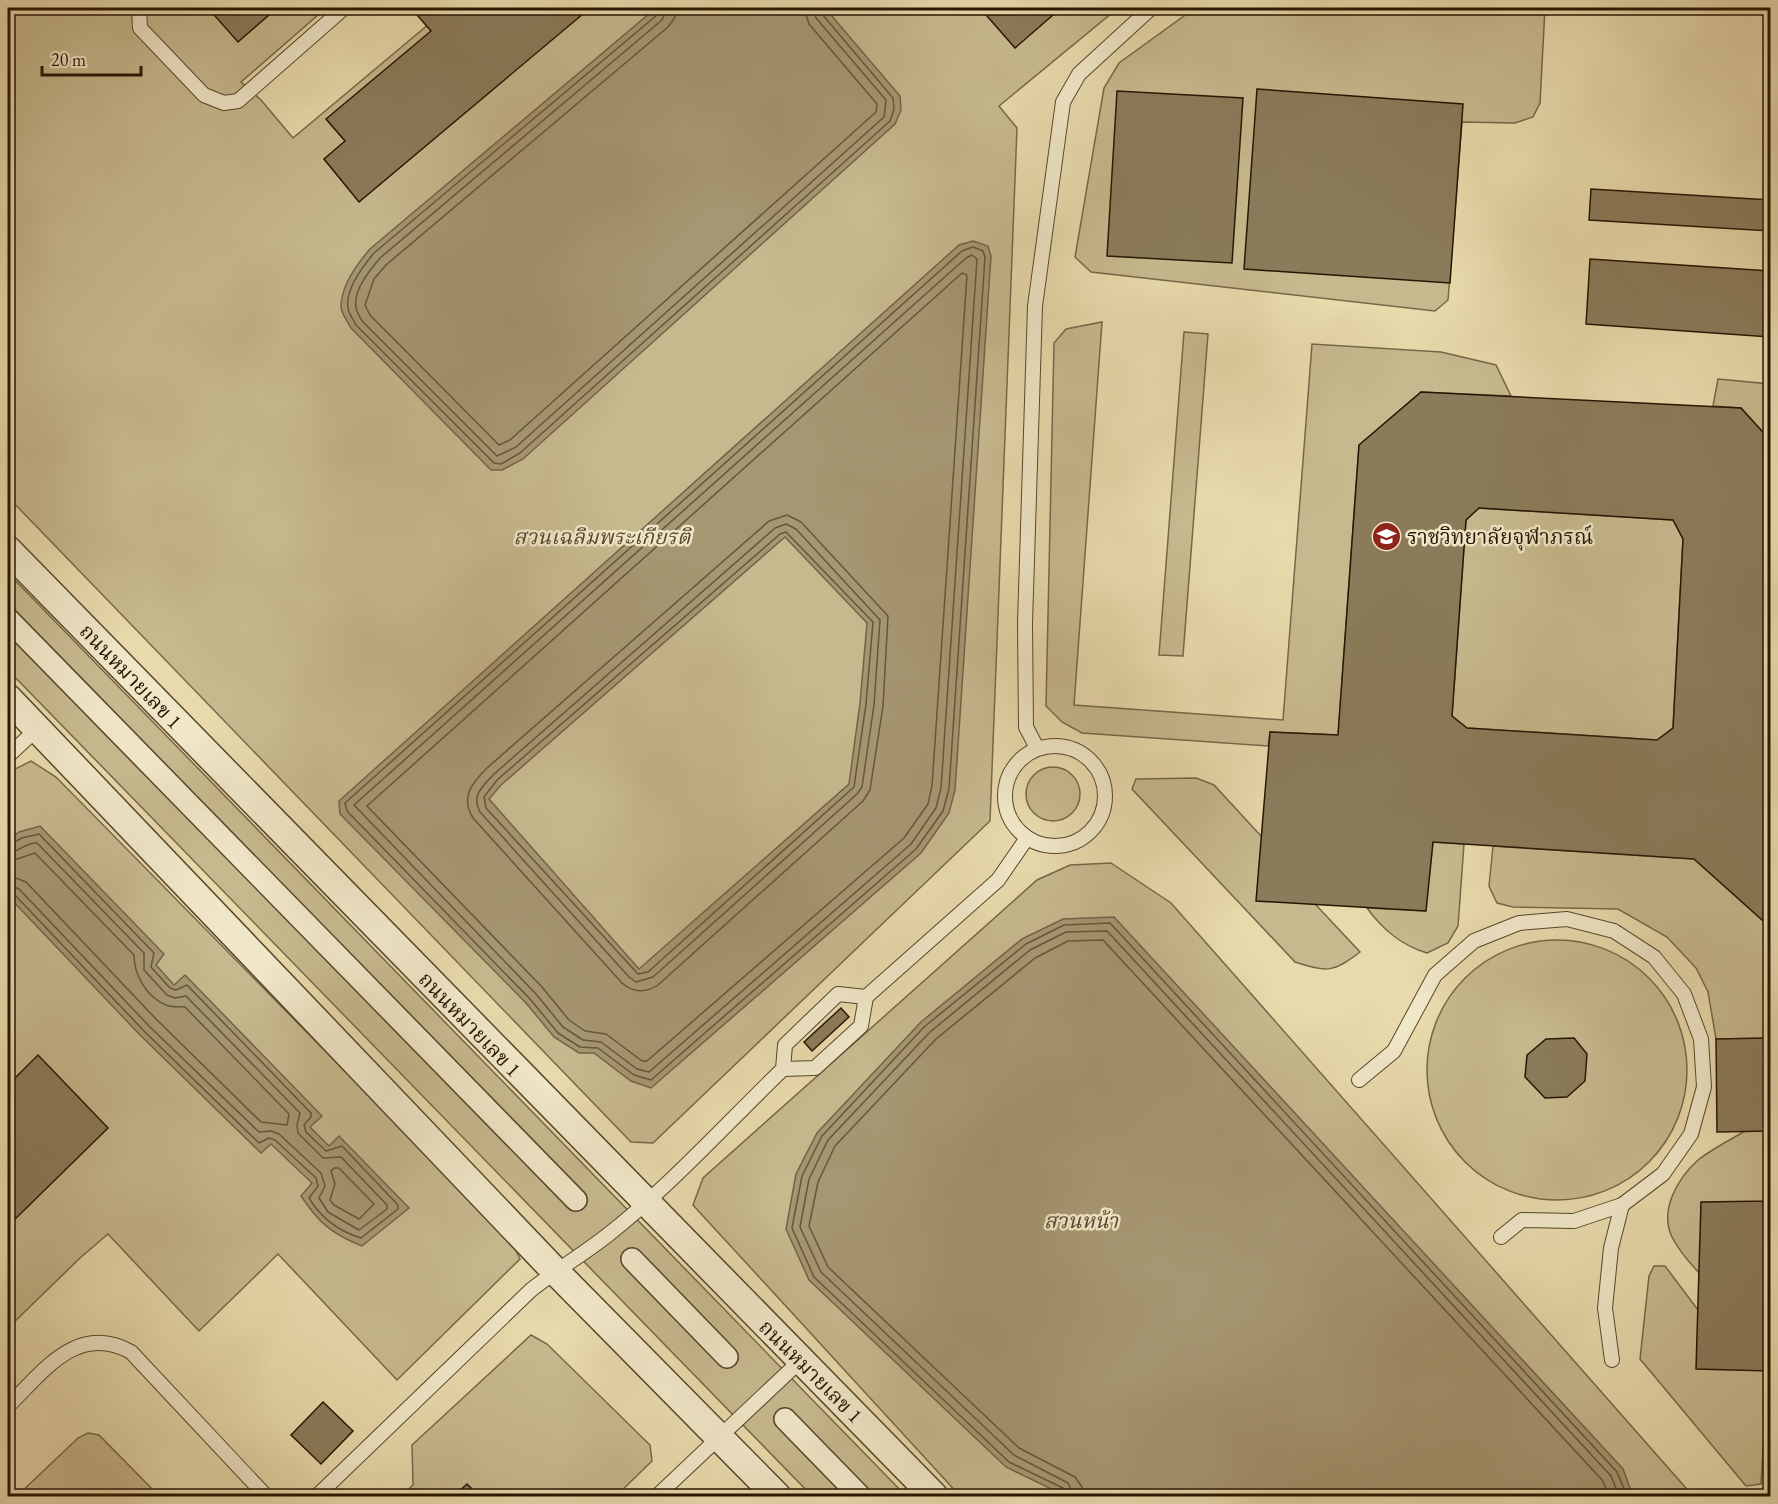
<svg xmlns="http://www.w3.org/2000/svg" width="1778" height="1504" viewBox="0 0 1778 1504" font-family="'EB Garamond','Noto Serif Thai',serif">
  <rect width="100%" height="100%" fill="#e8daab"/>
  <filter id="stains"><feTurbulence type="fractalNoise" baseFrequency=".00333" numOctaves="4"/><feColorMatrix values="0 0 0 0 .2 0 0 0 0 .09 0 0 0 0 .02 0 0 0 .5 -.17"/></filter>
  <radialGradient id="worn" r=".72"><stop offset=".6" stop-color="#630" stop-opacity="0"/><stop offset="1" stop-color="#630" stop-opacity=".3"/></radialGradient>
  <g fill="#c7b98e" stroke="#776748" stroke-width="1.5">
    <polygon points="8,8 326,8 241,82 261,100 293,138 448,8 1118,8 999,106 1017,128 990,821 653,1143 631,1142 8,497"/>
    <polygon points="1195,8 1545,8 1540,103 1533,117 1515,123 1462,122 1448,300 1435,311 1091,272 1075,257 1104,88 1119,63"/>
    <polygon points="1102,322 1074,705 1283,720 1312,344 1441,352 1496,365 1511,396 1421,392 1359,445 1338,735 1270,732 1268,746 1082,733 1062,722 1046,706 1054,343 1066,329"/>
    <polygon points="1184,332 1208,334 1183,656 1159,655"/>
    <polygon points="1718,379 1770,384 1770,440 1741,408 1713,406"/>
    <polygon points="1479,508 1673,520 1683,539 1673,728 1657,740 1467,728 1452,716 1466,520"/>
    <polygon points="8,573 906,1496 812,1496 8,670"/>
    <polygon points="31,761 56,777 511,1240 520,1259 397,1380 278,1254 199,1331 108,1234 80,1258 8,1328 8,777 15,769"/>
    <circle cx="1053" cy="794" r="27"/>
    <path d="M1196,778l18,7 47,51 55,69 44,47c-26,20 -33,21 -65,10l-163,-173 4,-10z"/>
    <path d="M1433,842l31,2 -6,82 -10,17 -21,10c-26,-8 -44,-23 -60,-45l58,3z"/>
    <polygon points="1493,846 1694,859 1770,927 1770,1038 1716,1039 1708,992 1696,968 1667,937 1618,909 1513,907 1497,903 1489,886"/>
    <polygon points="1111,863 1171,903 1693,1496 960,1496 693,1205 703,1178 1037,880 1070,865"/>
    <circle cx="1557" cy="1070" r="130"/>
    <path d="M1745,1131h25v207c-28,-26 -81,-67 -98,-101 -13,-27 6,-59 26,-77 14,-11 32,-20 47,-29z"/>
    <polygon points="1654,1266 1665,1266 1698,1310 1768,1371 1761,1484 1746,1486 1640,1359 1649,1276"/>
    <polygon points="531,1335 547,1344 650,1445 652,1461 616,1496 401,1496 413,1485 412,1445"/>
    <polygon points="88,1433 99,1435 159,1496 17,1496 78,1438"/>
  </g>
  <g fill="#a69772" stroke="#736346" stroke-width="1.5" fill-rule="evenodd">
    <path d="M656,8h169l75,88 1,14 -6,14 -372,335 -21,11h-11l-140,-142c-3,-6 -10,-15 -10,-21 0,-22 16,-43 29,-58z"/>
    <path d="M973,241l15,5 3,10 -36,534 -6,23 -28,40 -270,235 -20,-7 -37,-28h-15l-25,-16 -28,-34 -186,-189 -1,-13 620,-556zM785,537l82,86 -7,80 -11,81 -210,185 -150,-170 12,-14z"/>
    <path d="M40,826l124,128 -8,11 18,20 11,-10 137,141 -12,11 19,19 10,-10 70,72 -47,38c-30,-12 -43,-23 -61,-50l11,-13 -41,-39 -10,9 -121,-118 -132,-139v-55l11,-9z"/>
    <polygon points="1114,917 1623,1469 1633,1496 1066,1496 1006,1467 809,1280 786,1229 796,1174 817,1133 921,1022 1022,939 1063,919"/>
  </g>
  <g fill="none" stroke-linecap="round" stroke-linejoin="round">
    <g stroke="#66563a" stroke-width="1.5">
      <path d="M659,8l-2,7 -283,238c-11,13 -29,36 -26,55 0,5 6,12 8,17l138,138 7,1 19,-11 370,-332 4,-12 -1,-11 -71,-84 -1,-6"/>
      <path d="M667,8l-5,12 -282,238c-10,12 -27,32 -24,49 0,4 4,10 6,14l135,135 19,-9 368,-330 2,-17 -70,-82 -3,-10"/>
      <polyline points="676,8 675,17 668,27 386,265 374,279 365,305 370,315 499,445 510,440 876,112 877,104 809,24 804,8"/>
      <polygon points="973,247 983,251 985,257 949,789 943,811 916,849 651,1080 634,1075 598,1048 580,1047 558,1033 530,999 347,811 345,803 962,251"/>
      <polygon points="972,255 977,259 941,788 936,808 911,844 649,1072 637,1069 601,1042 583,1040 563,1027 536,994 354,805 966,258"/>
      <polygon points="962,273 967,275 932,786 928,804 904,838 647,1061 642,1061 606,1034 585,1031 569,1020 542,987 367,806"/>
      <path d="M787,515l14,7 87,94 -5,90 -13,84 -7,11 -205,184c-12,8 -25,8 -36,-2l-149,-165c-13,-21 -1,-35 14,-50l282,-247z"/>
      <path d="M786,524l10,5 84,91 -6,85 -12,82 -5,7 -204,183 -17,5 -7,-5 -149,-165c-9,-16 2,-25 13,-37l282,-247z"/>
      <polygon points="786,532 873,622 866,704 854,787 648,972 638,974 486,808 484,797 497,780 780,534"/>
      <path d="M8,845l14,-7 17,-4 115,119 -3,14 19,21 6,2 11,-5 124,128v4l-7,8 2,7 20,19 16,-5 56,59v4l-37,29c-23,-7 -40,-20 -52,-40l9,-12 -2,-8 -41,-38 -6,-2 -10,5 -115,-112 -130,-137 -6,-2"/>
      <path d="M8,853c11,-1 18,-11 29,-10l107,110v17l23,25 8,3 11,-2 114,117 -3,12 1,8 25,25 18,-1 46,48v4l-28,21 -31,-18 -9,-14 6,-12 -4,-13 -42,-39 -8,-3 -12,1 -110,-106 -130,-137 -11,-5"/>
      <path d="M8,862l27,-9 99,102c0,19 12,42 32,50 6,3 13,1 19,2l104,107 -2,11 -26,-3 -105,-103 -130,-137 -18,-7"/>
      <polygon points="334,1168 339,1168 374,1204 359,1219 334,1205 330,1200 335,1184 331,1171"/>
      <polyline points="1067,1496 1063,1488 1009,1462 814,1277 792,1228 802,1176 822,1136 924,1027 1026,944 1064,925 1110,923 1617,1472 1627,1496"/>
      <polyline points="1074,1496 1068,1483 1014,1455 821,1272 800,1227 809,1179 828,1140 930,1032 1030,950 1066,932 1107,931 1611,1476 1619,1496"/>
      <polyline points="1083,1496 1082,1487 1075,1477 1019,1448 828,1267 809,1226 818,1182 835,1146 936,1039 1035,958 1068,941 1103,940 1603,1481 1609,1496"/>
    </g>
  </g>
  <g fill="#8b7b5a" stroke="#271503" stroke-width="1.5" fill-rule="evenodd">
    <polygon points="208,8 277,8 238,42"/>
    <polygon points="411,8 590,8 359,202 324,159 345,141 326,119 431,31"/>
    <polygon points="980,8 1061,8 1015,48"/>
    <polygon points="1257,89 1463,104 1450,283 1244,269"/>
    <polygon points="1117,91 1243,98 1232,263 1107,256"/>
    <polygon points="1591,189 1770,200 1770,231 1589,220"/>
    <polygon points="1590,259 1770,271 1770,337 1586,324"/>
    <path d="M1421,392l320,16 29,32v487l-76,-68 -261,-17 -7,69 -170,-10 14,-169 68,3 21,-290zM1479,508l194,12 10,19 -10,189 -16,12 -190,-12 -15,-12 14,-196z"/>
    <polygon points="841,1008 849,1017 812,1051 804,1042"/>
    <polygon points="1574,1038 1587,1054 1585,1081 1567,1097 1545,1098 1525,1077 1527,1055 1546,1039"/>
    <polygon points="1770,1038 1770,1131 1717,1132 1716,1039"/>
    <polygon points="38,1055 108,1128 8,1226 8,1085"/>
    <polygon points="1770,1153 1770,1371 1696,1369 1701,1202 1769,1201"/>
    <polygon points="323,1402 353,1431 321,1464 291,1435"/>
    <polygon points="467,1484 479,1496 454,1496"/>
  </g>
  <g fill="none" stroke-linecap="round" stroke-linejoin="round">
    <defs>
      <g id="service">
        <polyline points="139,8 140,28 204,95 224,103 238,101 344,8"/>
        <circle cx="1055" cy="796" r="50"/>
        <polyline points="1037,748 1026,727 1025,623 1035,306 1063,102 1079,74 1151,8"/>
        <polyline points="8,756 37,729"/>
        <polyline points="783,1069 815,1068 861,1026 866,997 998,880 1027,838"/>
        <polyline points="1359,1080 1394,1051 1435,975 1474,941 1519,923 1567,919 1614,931 1654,957 1684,994 1701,1039 1704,1087 1691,1134 1663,1174 1622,1205 1574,1221 1522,1220 1501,1237"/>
        <polyline points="1612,1360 1605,1308 1611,1248 1622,1205"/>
        <path d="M8,1406c35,-34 69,-84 123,-54l135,144"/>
        <path d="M317,1496l214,-206c25,-20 53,-36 78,-56 61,-48 118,-111 174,-165l2,-24 53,-51 28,3"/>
        <polyline points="657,1496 800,1361"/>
      </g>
      <g id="pedestrian">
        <polyline points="8,619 576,1200"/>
        <polyline points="632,1259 727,1357"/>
        <polyline points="785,1419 860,1496"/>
      </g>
      <g id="minor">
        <polyline points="8,550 934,1496"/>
        <polyline points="8,698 555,1271 777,1496"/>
      </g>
    </defs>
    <use href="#service" stroke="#57462d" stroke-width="16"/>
    <use href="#pedestrian" stroke="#57462d" stroke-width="24"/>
    <use href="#minor" stroke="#57462d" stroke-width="30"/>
    <use href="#service" stroke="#f0e7c8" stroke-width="14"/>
    <use href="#pedestrian" stroke="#f0e7c8" stroke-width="21"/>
    <use href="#minor" stroke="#f0e7c8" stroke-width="27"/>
  </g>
  <defs>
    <symbol id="university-disc" viewBox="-11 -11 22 22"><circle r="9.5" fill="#8f2418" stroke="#f0e7c8"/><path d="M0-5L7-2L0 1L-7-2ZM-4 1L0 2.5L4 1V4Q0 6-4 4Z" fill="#fff"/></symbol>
  </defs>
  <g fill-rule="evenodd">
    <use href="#university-disc" x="1370" y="520" width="33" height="33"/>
  </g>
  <g text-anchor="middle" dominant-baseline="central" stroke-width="5" stroke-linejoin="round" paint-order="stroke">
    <g font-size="21" font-style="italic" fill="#57462d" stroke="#f0e7c8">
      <text x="602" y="536">สวนเฉลิมพระเกียรติ</text>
      <text x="1081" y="1220">สวนหน้า</text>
    </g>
    <g font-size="21" fill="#271503" stroke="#f0e7c8" text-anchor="start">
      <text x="1407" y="536">ราชวิทยาลัยจุฬาภรณ์</text>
    </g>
    <g font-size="21" fill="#271503" stroke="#f0e7c8">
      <text transform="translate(131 676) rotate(46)">ถนนหมายเลข 1</text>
      <text transform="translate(470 1024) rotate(46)">ถนนหมายเลข 1</text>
      <text transform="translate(811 1371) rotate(45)">ถนนหมายเลข 1</text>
    </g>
  </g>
  <rect width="1778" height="1504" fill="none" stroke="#e8daab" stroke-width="30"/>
  <rect x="9" y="9" width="1760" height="1486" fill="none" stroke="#271503" stroke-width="3"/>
  <rect x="15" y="15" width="1748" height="1474" fill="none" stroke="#271503" stroke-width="1.5"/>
  <path d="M42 66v9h99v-9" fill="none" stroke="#271503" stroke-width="3"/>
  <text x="51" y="66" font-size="18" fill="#271503" stroke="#f0e7c8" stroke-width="4.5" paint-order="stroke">20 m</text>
  <rect width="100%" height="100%" filter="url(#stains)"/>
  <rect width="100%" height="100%" fill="url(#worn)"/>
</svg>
